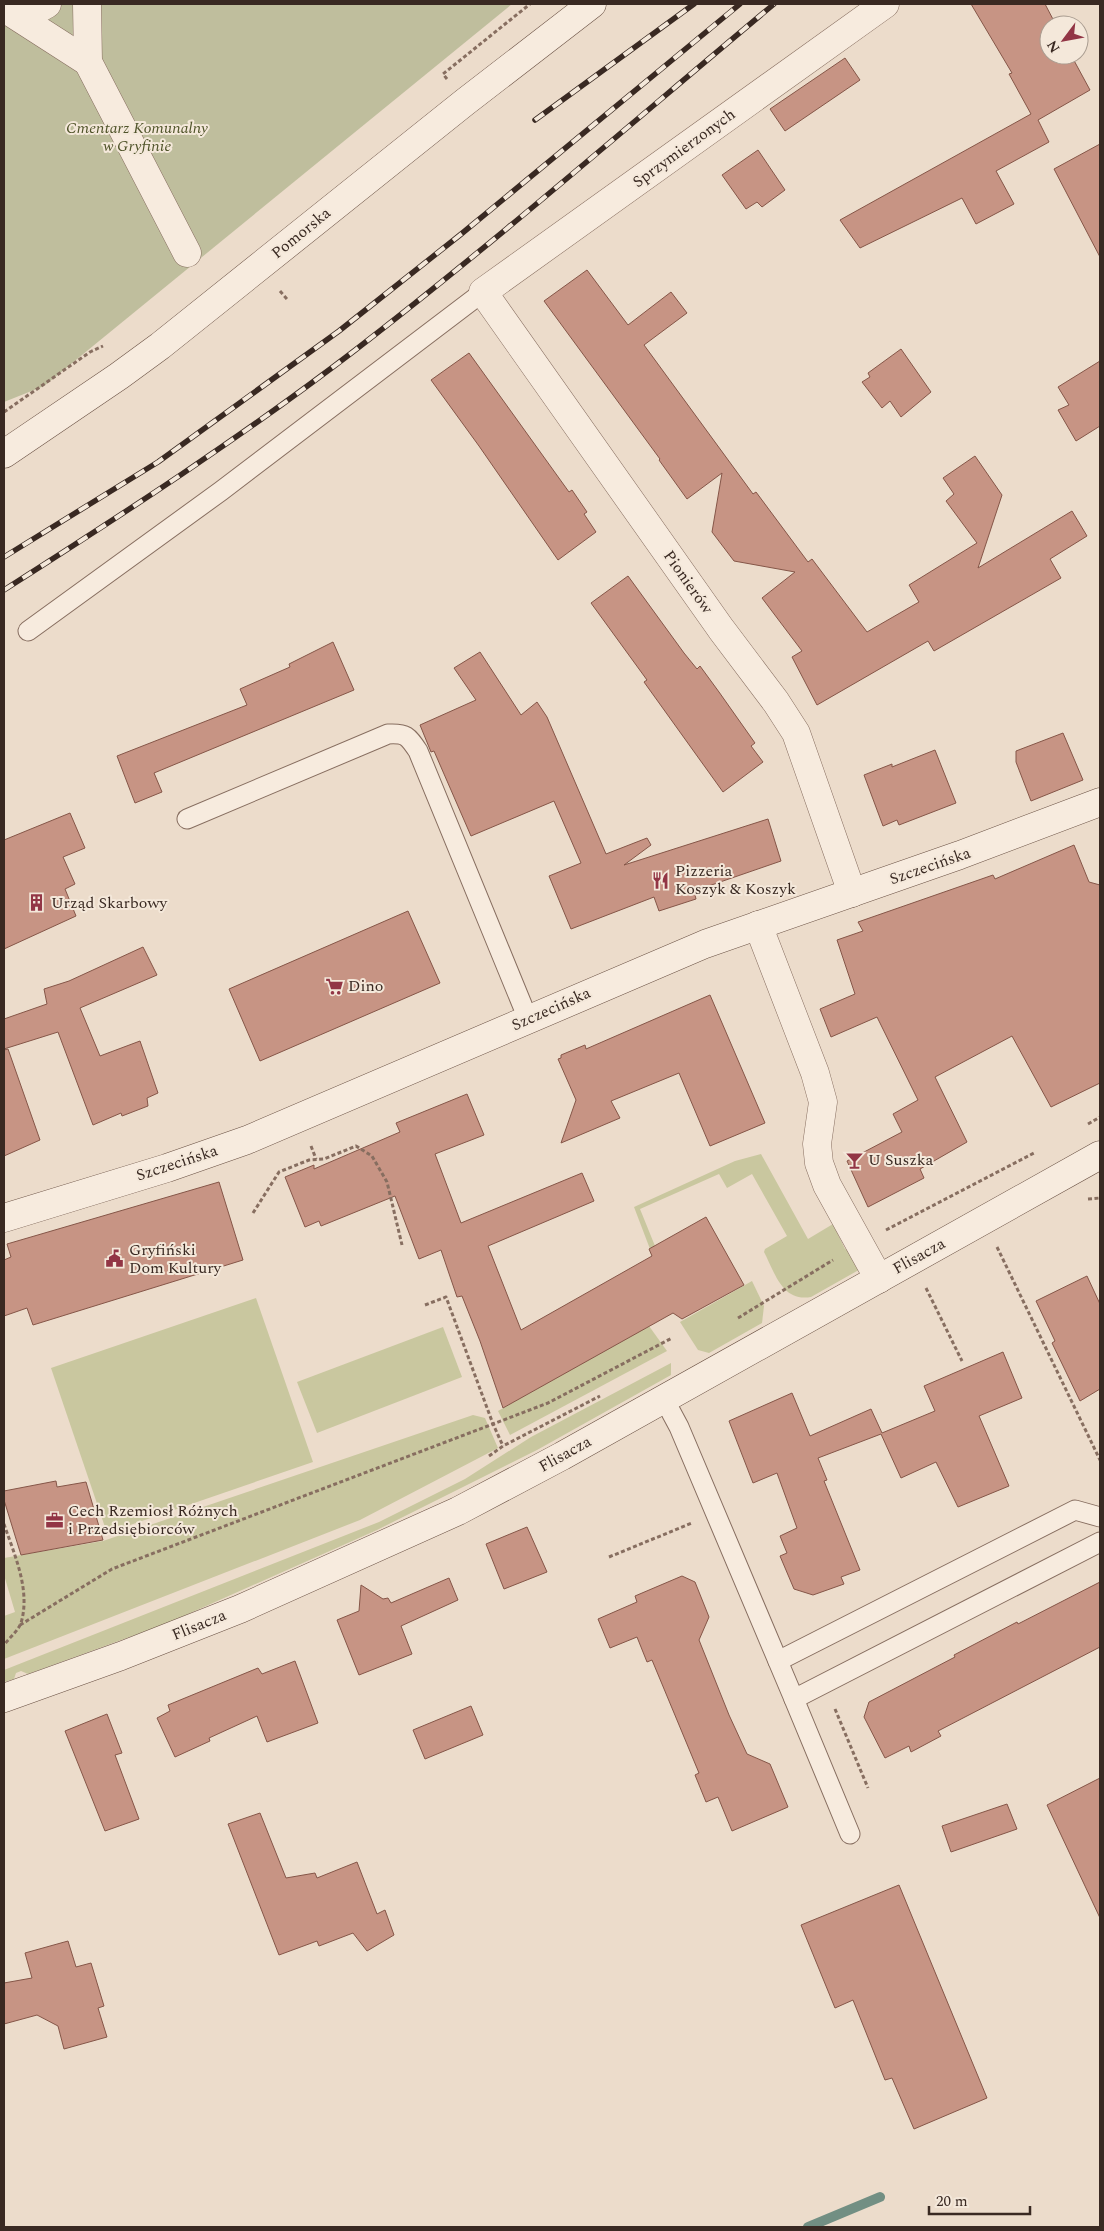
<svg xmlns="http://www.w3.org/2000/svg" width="1104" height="2231" viewBox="0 0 1104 2231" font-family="Spectral,serif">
  <rect width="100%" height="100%" fill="#ecdccb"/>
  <g fill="#c9c79f">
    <path d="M761,1154l47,85 25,-15 12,25 12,5 7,13 -53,30c-29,5 -36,-24 -47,-45l1,-3 22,-13 -35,-62 -25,14 -8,-14 -79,35 15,37 -5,3 -16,-42 101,-46z"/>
    <polygon points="752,1281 764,1306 762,1323 709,1353 698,1350 680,1322"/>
    <polygon points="256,1298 313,1462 107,1533 51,1368"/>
    <polygon points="649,1326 667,1351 510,1435 498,1411"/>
    <polygon points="443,1327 462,1377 317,1433 297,1382"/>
    <polygon points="671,1363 671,1375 537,1450 377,1530 168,1623 28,1674 21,1671 16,1673 14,1679 4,1682 4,1670 379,1522 465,1479 531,1437"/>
    <polygon points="473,1415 485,1418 498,1448 360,1520 4,1659 4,1616 15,1612 4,1575 4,1558 103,1541"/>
  </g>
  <polygon fill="#bfbe9d" points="4,4 512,4 44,386 4,402"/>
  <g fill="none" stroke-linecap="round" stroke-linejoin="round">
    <polyline stroke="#728f83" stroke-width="10" points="808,2227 880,2197"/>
  </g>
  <g fill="#c79484" stroke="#855648">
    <polygon points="971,4 1045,4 1056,25 1049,25 1049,55 1071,55 1090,90 1038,120 1049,142 996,171 1014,204 976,224 962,198 860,248 840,220 1031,114 1009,74 1012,73"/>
    <polygon points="845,58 860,80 785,131 770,109"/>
    <polygon points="1100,144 1100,257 1054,169"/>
    <polygon points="758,150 785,190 762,207 757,202 746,209 722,175"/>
    <polygon points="587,270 628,325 671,292 687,313 644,345 753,494 756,492 808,562 812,559 867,632 919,602 909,585 977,543 946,501 954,494 943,478 975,456 1002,495 978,568 1072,511 1087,536 1050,559 1061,578 934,651 928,641 817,705 792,657 802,651 762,598 795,572 734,561 712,532 722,473 687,499 659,460 660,459 544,301"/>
    <polygon points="901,349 931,392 901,417 890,401 882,408 862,382 870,377 868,373"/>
    <polygon points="469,353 569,492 572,490 587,512 584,514 596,532 558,560 479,446 431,380"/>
    <polygon points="1100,361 1100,426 1076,441 1058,410 1069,405 1058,387"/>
    <polygon points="628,576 684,653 697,669 700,666 719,692 755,743 751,746 763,762 723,792 644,682 647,680 591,603"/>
    <polygon points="333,642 354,690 154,773 162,792 135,803 117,756 247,705 240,689 290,667 289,664"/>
    <polygon points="480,652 521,715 537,702 547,717 606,854 647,838 651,845 624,865 768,819 781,861 694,891 696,899 659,911 654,897 571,929 549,876 581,863 554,801 471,836 434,751 431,752 420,725 476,700 454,668"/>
    <polygon points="1063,733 1083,780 1031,801 1016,762 1016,751"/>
    <polygon points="935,750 956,803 899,825 897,820 883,826 864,775 892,764 892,767"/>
    <polygon points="70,813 85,848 63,857 75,884 65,889 76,916 4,949 4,840"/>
    <polygon points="1074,845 1089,882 1100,885 1100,1083 1051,1107 1012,1036 935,1077 967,1142 920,1169 924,1178 868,1207 847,1161 902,1132 893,1114 918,1100 877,1017 831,1037 820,1009 855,994 837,940 863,931 858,922 993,875 995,879"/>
    <polygon points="408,911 440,983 260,1061 229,989"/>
    <polygon points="143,947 157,975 80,1008 100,1056 140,1041 158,1093 147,1098 148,1106 122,1116 121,1113 93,1125 58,1032 4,1049 4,1019 47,1004 44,989 69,981"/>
    <polygon points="710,995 765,1123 710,1146 679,1073 611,1101 620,1118 561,1143 576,1100 558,1059 561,1058 561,1055 585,1045 586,1049"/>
    <polygon points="8,1049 40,1140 4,1156 4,1050"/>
    <polygon points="467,1094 484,1135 435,1154 461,1223 582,1173 594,1201 488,1246 521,1330 652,1256 649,1249 706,1217 744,1285 682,1319 673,1313 503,1408 480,1341 462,1296 457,1297 441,1250 419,1259 395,1196 321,1226 319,1221 305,1227 285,1177 314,1165 314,1169 400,1132 396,1123"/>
    <polygon points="219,1182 243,1260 33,1325 27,1308 4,1316 4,1260 11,1257 7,1244"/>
    <polygon points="1087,1276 1100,1304 1100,1389 1080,1401 1052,1343 1055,1341 1036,1301"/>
    <polygon points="1003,1352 1022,1398 979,1416 1009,1486 958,1507 936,1462 901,1478 881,1434 818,1458 827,1480 824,1481 860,1570 841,1577 844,1584 813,1595 794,1589 780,1556 787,1553 780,1536 797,1528 777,1473 753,1483 729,1421 792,1393 810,1436 871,1409 882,1433 935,1411 924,1386"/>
    <polygon points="56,1481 57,1487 86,1482 103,1540 21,1555 4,1500 4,1491"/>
    <polygon points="527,1527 547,1572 504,1589 486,1544"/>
    <polygon points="682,1576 695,1582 709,1617 699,1640 729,1715 747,1754 770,1764 788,1807 732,1831 718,1797 706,1802 695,1775 699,1773 652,1660 647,1662 637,1637 610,1648 598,1619 637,1602 635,1596"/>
    <polygon points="449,1578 458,1600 401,1626 412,1654 359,1675 337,1620 359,1611 361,1585 383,1599 388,1598 391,1603"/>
    <polygon points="1100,1582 1100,1647 938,1731 941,1736 911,1752 909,1746 885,1758 864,1717 869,1702 955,1657 954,1655 1017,1622 1018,1624"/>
    <polygon points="295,1661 318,1723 267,1742 257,1716 209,1738 210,1741 175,1757 157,1718 170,1711 168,1705 258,1668 262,1674"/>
    <polygon points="471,1706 483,1735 425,1759 413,1730"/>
    <polygon points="107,1714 122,1753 115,1755 139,1819 105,1831 65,1731"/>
    <polygon points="1100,1778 1100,1918 1047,1805"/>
    <polygon points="1007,1804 1017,1829 951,1852 942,1826"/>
    <polygon points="260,1813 286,1878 315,1873 317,1878 357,1862 377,1914 385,1910 394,1935 367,1951 353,1933 319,1946 317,1941 279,1955 228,1824"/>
    <polygon points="899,1885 987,2098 914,2129 892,2078 885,2080 853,2000 835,2008 801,1925"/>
    <polygon points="68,1941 76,1967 91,1963 104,2006 98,2008 107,2037 64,2049 58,2026 37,2015 4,2024 4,1983 32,1978 25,1953"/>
  </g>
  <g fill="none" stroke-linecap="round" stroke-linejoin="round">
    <defs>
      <g id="lane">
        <polyline points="28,631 221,491 483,292"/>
        <path d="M187,819l201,-85c18,-1 20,2 30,17l110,268"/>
        <polyline points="664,1399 679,1427 794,1699 1100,1542"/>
        <polyline points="778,1661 1075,1510 1100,1517"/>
        <polyline points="794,1699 850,1834"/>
      </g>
      <g id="street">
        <polyline points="87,4 88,62 187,253"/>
        <polyline points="4,7 40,8 47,4"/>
        <polyline points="4,8 88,62"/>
        <polyline points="852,893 796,733 776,702 721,629 483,292 885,4"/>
        <polyline points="758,925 815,1073 823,1102 817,1144 819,1163 827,1185 879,1279"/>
      </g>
      <g id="secondary">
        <polyline points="4,454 119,376 160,346 465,102 592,4"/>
        <polyline points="4,1218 167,1168 247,1140 705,944 960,855 1100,802"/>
        <polyline points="4,1698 121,1656 240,1609 458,1511 562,1456 1100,1155"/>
      </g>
    </defs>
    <use href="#lane" stroke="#876e60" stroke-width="21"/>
    <use href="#street" stroke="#876e60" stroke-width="29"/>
    <use href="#secondary" stroke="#695043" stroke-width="29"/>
    <g stroke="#876e60" stroke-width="3" stroke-dasharray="4 2.5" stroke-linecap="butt">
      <polyline points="447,79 443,74 530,4"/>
      <polyline points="280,291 287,299"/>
      <polyline points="4,412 90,352 103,346"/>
      <polyline points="1088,1124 1100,1117"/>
      <polyline points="311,1146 316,1159"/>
      <polyline points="1088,1199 1100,1198"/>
      <polyline points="253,1213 279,1172 309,1160 324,1159 356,1146 372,1156 387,1182 402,1245"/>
      <polyline points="886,1230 1034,1153"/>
      <polyline points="997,1247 1100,1460"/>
      <polyline points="926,1288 962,1361"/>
      <polyline points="425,1305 446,1297 493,1424 548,1403 672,1338"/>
      <polyline points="738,1318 833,1260"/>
      <polyline points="489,1456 503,1446 600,1396"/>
      <path d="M4,1524c10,30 27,66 17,99 -3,8 -12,15 -17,22"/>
      <polyline points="609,1557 692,1523"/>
      <polyline points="20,1625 112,1569 493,1424 503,1446"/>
      <polyline points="835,1709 868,1788"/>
    </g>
    <use href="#lane" stroke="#f7ebde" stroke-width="19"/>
    <use href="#street" stroke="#f7ebde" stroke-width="28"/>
    <use href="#secondary" stroke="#f7ebde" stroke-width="28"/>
    <defs>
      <g id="rail">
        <polyline points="535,120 694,4"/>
        <polyline points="4,557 158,462 339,331 460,235 740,4"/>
        <path d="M4,590c119,-76 238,-153 350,-239 144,-111 281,-231 420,-347"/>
      </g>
    </defs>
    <use href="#rail" stroke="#392922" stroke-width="5.5"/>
    <use href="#rail" stroke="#f4e8da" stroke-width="4" stroke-dasharray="11" stroke-linecap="butt"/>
  </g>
  <defs>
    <symbol id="restaurant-bare" viewBox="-9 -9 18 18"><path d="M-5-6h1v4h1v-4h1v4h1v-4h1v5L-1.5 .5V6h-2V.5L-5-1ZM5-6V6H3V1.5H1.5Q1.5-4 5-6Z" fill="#923545" stroke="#f4e8da" stroke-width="2.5" paint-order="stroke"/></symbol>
    <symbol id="building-bare" viewBox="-9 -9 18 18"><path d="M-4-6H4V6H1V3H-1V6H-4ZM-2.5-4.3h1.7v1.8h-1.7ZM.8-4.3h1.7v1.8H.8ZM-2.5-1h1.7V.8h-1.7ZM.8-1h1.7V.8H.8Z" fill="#923545" stroke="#f4e8da" stroke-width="2.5" paint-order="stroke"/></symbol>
    <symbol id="supermarket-bare" viewBox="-9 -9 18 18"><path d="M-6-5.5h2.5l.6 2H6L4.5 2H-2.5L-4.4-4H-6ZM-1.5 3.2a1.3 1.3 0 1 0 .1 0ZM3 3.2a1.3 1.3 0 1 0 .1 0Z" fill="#923545" stroke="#f4e8da" stroke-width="2.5" paint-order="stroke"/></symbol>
    <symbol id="bar-bare" viewBox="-9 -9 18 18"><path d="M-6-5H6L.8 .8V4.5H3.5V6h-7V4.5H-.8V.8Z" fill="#923545" stroke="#f4e8da" stroke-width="2.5" paint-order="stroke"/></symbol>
    <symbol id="civic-bare" viewBox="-9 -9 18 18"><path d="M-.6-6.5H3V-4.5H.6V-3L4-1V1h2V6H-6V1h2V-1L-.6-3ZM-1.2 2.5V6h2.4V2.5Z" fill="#923545" stroke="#f4e8da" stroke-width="2.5" paint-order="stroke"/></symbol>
    <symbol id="office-bare" viewBox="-9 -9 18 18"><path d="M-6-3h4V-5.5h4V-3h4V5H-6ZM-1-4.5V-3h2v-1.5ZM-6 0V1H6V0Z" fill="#923545" stroke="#f4e8da" stroke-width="2.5" paint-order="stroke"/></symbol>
  </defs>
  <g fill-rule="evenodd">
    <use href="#restaurant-bare" x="648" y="868" width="25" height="25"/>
    <use href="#building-bare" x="24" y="890" width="25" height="25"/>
    <use href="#supermarket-bare" x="322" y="974" width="25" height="25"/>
    <use href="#bar-bare" x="842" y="1148" width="25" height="25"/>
    <use href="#civic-bare" x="102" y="1246" width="25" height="25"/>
    <use href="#office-bare" x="42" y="1508" width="25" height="25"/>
  </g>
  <g text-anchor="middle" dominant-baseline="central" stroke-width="4" stroke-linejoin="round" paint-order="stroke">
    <g font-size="16" font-style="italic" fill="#50542a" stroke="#f4e8da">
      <text x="137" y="128">Cmentarz Komunalny<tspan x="137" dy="18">w Gryfinie</tspan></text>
    </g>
    <g font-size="16" fill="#392922" stroke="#f4e8da">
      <text transform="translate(684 148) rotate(-36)">Sprzymierzonych</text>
      <text transform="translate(301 233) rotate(-39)">Pomorska</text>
      <text transform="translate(688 582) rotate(55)">Pionierów</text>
      <text transform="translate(930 866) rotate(-19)">Szczecińska</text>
      <text transform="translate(551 1009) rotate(-24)">Szczecińska</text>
      <text transform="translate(177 1163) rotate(-18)">Szczecińska</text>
      <text transform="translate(919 1256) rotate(-29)">Flisacza</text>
      <text transform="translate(565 1454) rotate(-29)">Flisacza</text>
      <text transform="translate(199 1625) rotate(-22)">Flisacza</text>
    </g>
    <g font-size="16" fill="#392922" stroke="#f4e8da" text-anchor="start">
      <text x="675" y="871">Pizzeria<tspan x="675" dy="18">Koszyk &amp; Koszyk</tspan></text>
      <text x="51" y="903">Urząd Skarbowy</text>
      <text x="348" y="986">Dino</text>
      <text x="868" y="1160">U Suszka</text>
      <text x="129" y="1250">Gryfiński<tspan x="129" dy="18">Dom Kultury</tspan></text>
      <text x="68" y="1511">Cech Rzemiosł Różnych<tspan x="68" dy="18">i Przedsiębiorców</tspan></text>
    </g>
  </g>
  <rect width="1104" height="2231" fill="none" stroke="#392922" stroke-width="10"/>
  <g transform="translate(1064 40) rotate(238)"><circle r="24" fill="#f4e8da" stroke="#a99c90"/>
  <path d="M0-4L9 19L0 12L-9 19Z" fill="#923545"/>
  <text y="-8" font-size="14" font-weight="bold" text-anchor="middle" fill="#392922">N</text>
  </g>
  <path d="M929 2206v8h101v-8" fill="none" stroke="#392922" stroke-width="2.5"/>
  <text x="936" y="2206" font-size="15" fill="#392922" stroke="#f4e8da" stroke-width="4" paint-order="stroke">20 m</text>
</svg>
